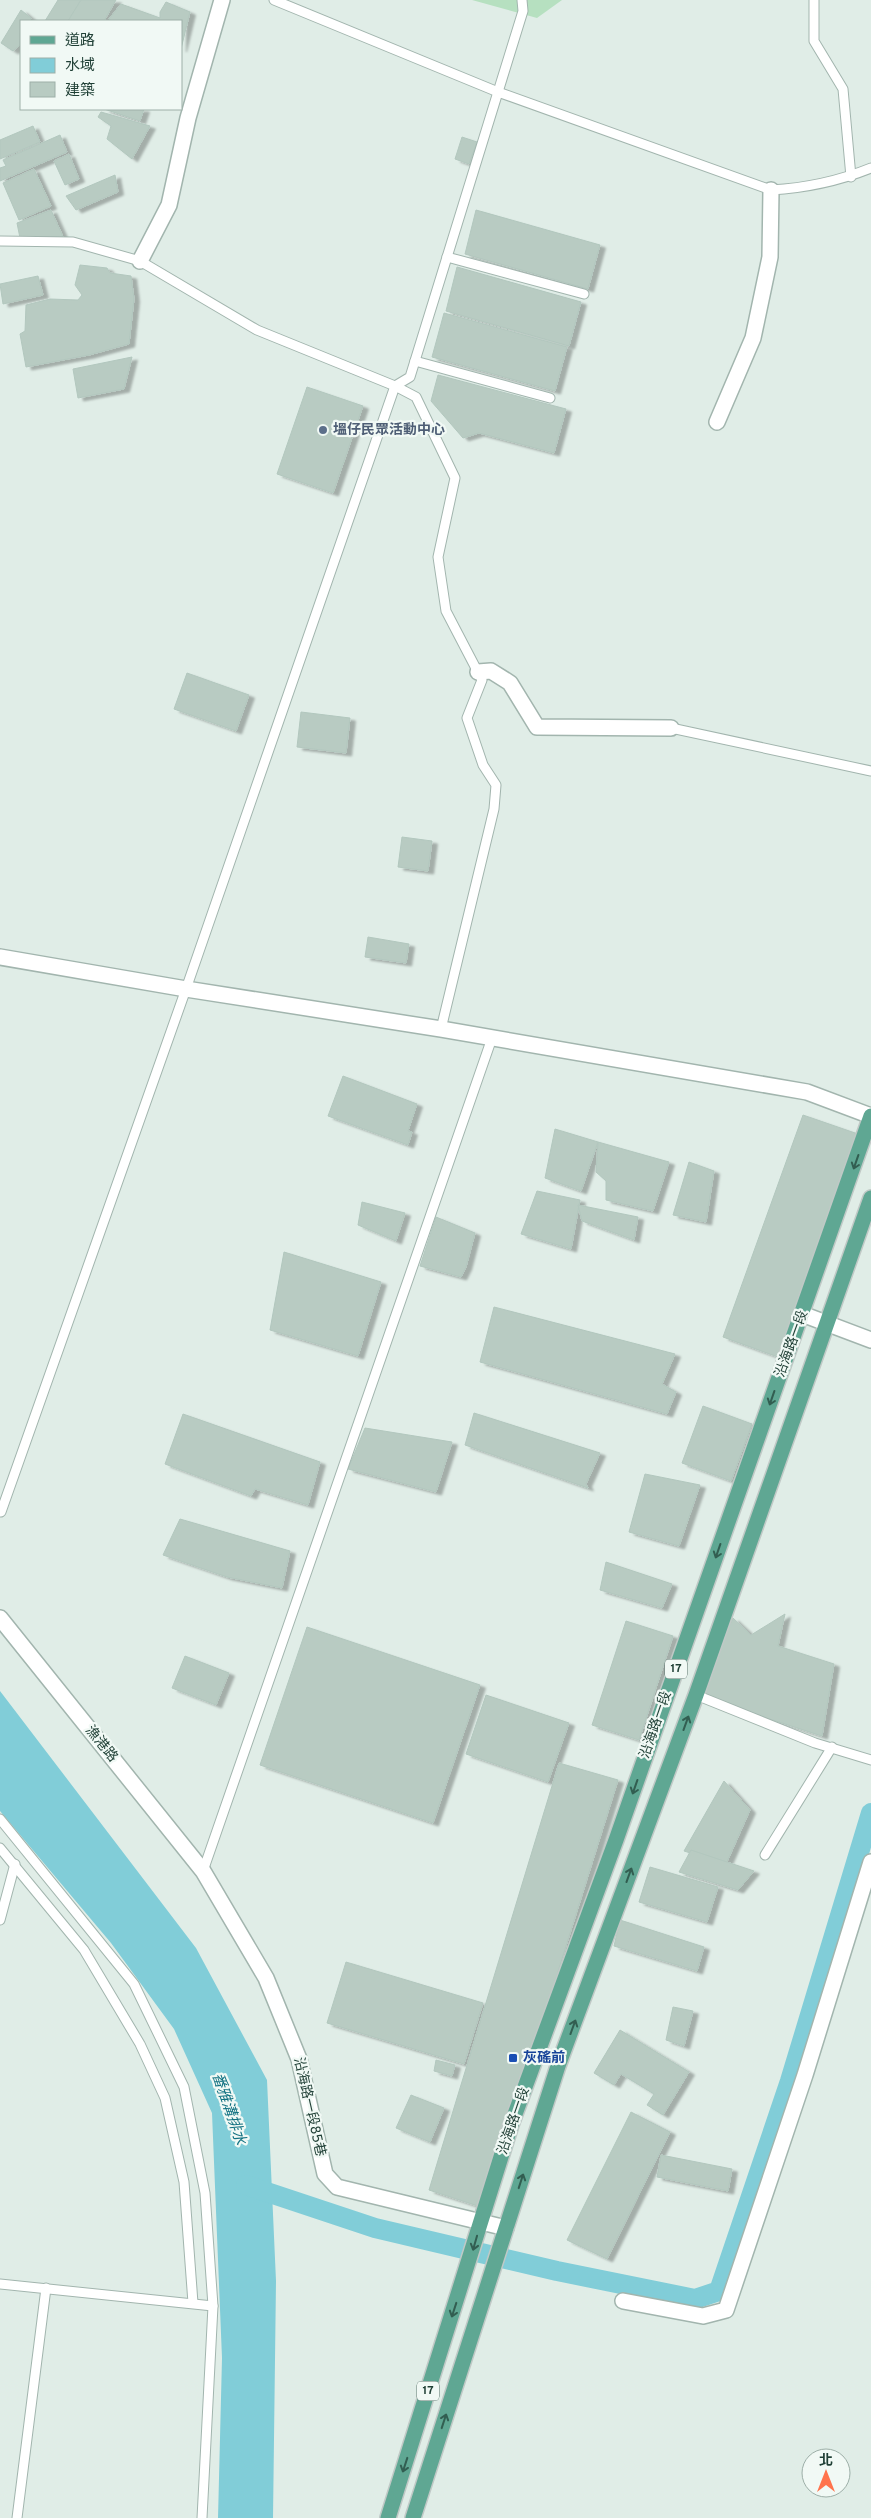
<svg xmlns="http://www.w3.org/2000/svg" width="871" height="2518" viewBox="0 0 871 2518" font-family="Overpass,'Noto Sans TC',sans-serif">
  <defs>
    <filter id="shadow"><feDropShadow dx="5.5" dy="3" stdDeviation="1" flood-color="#0004"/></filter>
  </defs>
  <rect width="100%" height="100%" fill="#e0ede7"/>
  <polygon fill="#b6e0c0" points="472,0 562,0 537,18"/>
  <polygon fill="#81cdd8" points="0,1691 196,1948 267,2080 276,2281 273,2518 218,2518 222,2358 212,2113 174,2029 111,1943 0,1811"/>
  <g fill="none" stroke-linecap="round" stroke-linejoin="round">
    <polyline stroke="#81cdd8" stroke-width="20" points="246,2185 375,2228 557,2271 695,2299 719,2291 790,2081 871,1813"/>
  </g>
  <g fill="#b8cbc2" stroke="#b2c7be" filter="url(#shadow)">
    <polygon points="58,0 81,0 68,21 45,21"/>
    <polygon points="81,0 116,0 104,21 68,21"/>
    <polygon points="166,2 190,12 181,49 181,21 112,21 109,19 121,4 160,18 160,12"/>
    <polygon points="21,10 31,18 30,21 21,21 20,45 13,51 1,43"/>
    <polygon points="104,109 144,109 140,121"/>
    <polygon points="101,112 150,126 132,159 107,139 111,126 98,117"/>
    <polygon points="33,126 40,142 0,159 0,140"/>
    <polygon points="60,135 67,152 0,181 0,168 6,166 3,160"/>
    <polygon points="462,137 477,142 469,164 455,159"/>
    <polygon points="69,154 79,179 65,185 54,161"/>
    <polygon points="34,169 51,206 19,220 3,183"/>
    <polygon points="115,175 118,192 76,210 66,196"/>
    <polygon points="51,210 64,239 20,238 17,223"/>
    <polygon points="476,210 600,245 588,289 465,254"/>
    <polygon points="80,265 107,268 110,273 131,276 134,299 129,344 89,355 26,367 20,334 25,331 26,305 50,299 78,300 82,295 75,285"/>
    <polygon points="457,267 581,302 569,346 446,311"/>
    <polygon points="38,276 43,295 3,304 0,284"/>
    <polygon points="444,313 567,347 555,391 432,357"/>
    <polygon points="132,357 124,389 78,398 73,369"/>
    <polygon points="438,375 566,409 554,453 479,433 463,438 431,401"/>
    <polygon points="307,387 363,406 333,493 277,474"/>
    <polygon points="187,673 249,695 236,731 174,709"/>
    <polygon points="301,712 350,718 346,753 297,747"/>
    <polygon points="402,837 432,841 428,871 398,867"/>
    <polygon points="368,937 409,944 406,963 365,957"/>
    <polygon points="343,1076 417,1104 408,1131 412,1132 408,1145 328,1116"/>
    <polygon points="803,1115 858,1134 778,1357 723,1337"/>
    <polygon points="555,1129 598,1142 581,1191 545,1178"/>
    <polygon points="598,1142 669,1162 653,1211 606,1200 606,1181 596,1172"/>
    <polygon points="689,1162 714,1171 706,1222 673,1215"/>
    <polygon points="537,1191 580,1200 571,1249 521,1234"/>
    <polygon points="362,1202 405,1213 396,1241 358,1225"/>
    <polygon points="578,1205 638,1217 634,1240 582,1221"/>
    <polygon points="436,1217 475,1233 466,1267 461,1277 420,1266"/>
    <polygon points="284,1252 381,1282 358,1356 270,1330"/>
    <polygon points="494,1307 675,1354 662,1384 676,1392 667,1414 480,1362"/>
    <polygon points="703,1406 752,1424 731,1481 682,1463"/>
    <polygon points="474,1413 600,1453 586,1484 588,1488 465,1445"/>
    <polygon points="183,1414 320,1462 308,1505 255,1489 251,1496 165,1464"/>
    <polygon points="365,1428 452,1442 436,1492 348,1469"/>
    <polygon points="645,1474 700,1485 679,1546 629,1532"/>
    <polygon points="180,1519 290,1551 282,1588 227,1577 163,1555"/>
    <polygon points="606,1562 672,1584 662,1608 600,1590"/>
    <polygon points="785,1614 778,1646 834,1664 822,1736 696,1695 733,1618 751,1635"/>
    <polygon points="626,1621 673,1636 639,1740 592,1725"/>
    <polygon points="307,1627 480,1685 433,1823 260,1765"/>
    <polygon points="185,1656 229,1673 216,1705 172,1688"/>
    <polygon points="486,1695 569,1723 548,1782 466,1754"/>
    <polygon points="559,1763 618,1780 484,2208 429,2190"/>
    <polygon points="724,1781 750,1810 726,1864 684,1851"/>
    <polygon points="691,1850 754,1871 738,1890 679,1872"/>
    <polygon points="650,1867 718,1887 707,1922 639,1902"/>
    <polygon points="620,1920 704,1947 697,1971 614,1946"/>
    <polygon points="346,1962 483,2003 464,2064 327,2023"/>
    <polygon points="673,2007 693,2011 684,2046 666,2040"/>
    <polygon points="620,2030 689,2072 663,2115 647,2105 654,2094 621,2074 614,2085 594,2073"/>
    <polygon points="436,2060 455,2065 452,2076 434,2071"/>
    <polygon points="411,2095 444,2108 430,2142 396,2128"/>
    <polygon points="631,2112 670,2132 607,2259 567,2240"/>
    <polygon points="661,2155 732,2169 728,2191 657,2177"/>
  </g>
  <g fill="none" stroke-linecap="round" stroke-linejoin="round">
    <defs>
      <g id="service">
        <path d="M274,0l224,92 273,98c35,-2 68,-9 100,-22"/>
        <polyline points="814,0 814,41 843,89 851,177"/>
        <polyline points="0,241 73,242 140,261 257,330 395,386 416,397 455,478 438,557 446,611 482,680 467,718 483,765 496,785 494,809 441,1029"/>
        <polyline points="447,257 584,294"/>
        <polyline points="415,361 550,398"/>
        <polyline points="671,728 871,771"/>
        <polyline points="1,1512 186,989 395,386 410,377 523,11 522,0"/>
        <polyline points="696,1695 815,1743 871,1760"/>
        <polyline points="0,1819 134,1984 184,2087 205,2193 213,2306 202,2518"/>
        <polyline points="0,1848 84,1950 140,2044 165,2098 184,2182 193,2303"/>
        <polyline points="765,1855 832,1747"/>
        <polyline points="203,1871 492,1038"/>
        <polyline points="0,1920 15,1864"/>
        <polyline points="0,2284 213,2306"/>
        <polyline points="17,2518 46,2288"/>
      </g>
      <g id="minor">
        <polyline points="140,261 169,205 188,118 222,0"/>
        <polyline points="717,422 753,338 770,257 771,190"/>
        <polyline points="478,672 491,671 510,683 537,727 671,728"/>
        <polyline points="0,957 186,989 441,1029 807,1092 871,1116"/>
        <polyline points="802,1314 871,1340"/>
        <polyline points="623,2301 703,2316 726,2310 805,2075 871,1862"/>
      </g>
      <polyline id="tertiary" points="0,1618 203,1871 266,1978 299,2059 325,2174 337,2187 506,2228"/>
      <g id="primary">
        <polyline points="388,2518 511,2125 616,1840 871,1116"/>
        <polyline points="413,2518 558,2066 696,1695 871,1198"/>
      </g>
    </defs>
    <use href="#service" stroke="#a2b5ae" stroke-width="11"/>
    <use href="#minor" stroke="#a2b5ae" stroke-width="18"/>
    <use href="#tertiary" stroke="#a2b5ae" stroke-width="18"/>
    <use href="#primary" stroke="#c0c9c6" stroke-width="18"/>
    <use href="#service" stroke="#fff" stroke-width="9"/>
    <use href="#minor" stroke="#fff" stroke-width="15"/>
    <use href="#tertiary" stroke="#fff" stroke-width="15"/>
    <use href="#primary" stroke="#5fa793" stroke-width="15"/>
  </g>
  <defs><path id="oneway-shaft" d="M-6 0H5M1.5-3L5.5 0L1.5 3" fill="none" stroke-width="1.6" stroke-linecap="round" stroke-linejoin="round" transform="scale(1.25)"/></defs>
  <g stroke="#325e51">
    <use href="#oneway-shaft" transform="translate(856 1162) rotate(109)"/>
    <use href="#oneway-shaft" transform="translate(772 1398) rotate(109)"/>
    <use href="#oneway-shaft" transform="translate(718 1551) rotate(109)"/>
    <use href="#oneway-shaft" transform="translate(686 1723) rotate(-70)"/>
    <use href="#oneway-shaft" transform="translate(635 1787) rotate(109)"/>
    <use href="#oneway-shaft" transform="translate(629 1875) rotate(-70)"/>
    <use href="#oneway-shaft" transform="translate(573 2027) rotate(-70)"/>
    <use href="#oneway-shaft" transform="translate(521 2181) rotate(-72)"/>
    <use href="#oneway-shaft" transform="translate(475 2243) rotate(106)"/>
    <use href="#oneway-shaft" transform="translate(454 2310) rotate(108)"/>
    <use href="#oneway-shaft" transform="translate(444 2421) rotate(-72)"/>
    <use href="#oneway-shaft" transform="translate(405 2465) rotate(108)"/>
  </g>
  <circle fill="#5c6f8a" stroke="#f1f9f5" stroke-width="2" cx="323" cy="430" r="5"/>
  <rect fill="#1a4fb4" stroke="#f1f9f5" stroke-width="2" x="508" y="2053" width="10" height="10" rx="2.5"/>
  <g text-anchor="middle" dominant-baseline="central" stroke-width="4.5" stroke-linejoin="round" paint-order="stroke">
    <g fill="#f1f9f5" stroke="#5e776f" stroke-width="1">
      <rect x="665" y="1659.5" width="22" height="19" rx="4"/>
      <rect x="417" y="2381.5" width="22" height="19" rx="4"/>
    </g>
    <g font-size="12" font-weight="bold" fill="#1f3f35">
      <text x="676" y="1669">17</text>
      <text x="428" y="2391">17</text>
    </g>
    <g font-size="14" font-weight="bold" fill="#4e5e75" stroke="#f1f9f5" text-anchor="start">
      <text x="333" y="430">塭仔民眾活動中心</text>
    </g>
    <g font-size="14" fill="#1f3f35" stroke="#f1f9f5">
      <text transform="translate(792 1344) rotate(-70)">沿海路一段</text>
      <text transform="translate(656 1725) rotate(-71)">沿海路一段</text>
      <text transform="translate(101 1744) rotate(51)">漁港路</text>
      <text transform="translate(309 2107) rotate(77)">沿海路一段85巷</text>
      <text transform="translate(514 2121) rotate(-71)">沿海路一段</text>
    </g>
    <g font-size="14" font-weight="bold" fill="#164399" stroke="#f1f9f5" text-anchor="start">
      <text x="523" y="2058">灰磘前</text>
    </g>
    <g font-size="15" font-style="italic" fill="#127282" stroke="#f1f9f5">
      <text transform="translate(228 2109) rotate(71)">番雅溝排水</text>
    </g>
  </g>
  <rect x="20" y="20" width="162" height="90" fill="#f1f9f5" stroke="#9dafa8"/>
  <rect x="30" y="36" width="25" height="8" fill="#5fa793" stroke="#9dafa8"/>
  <text x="65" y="45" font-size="15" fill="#1f3f35">道路</text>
  <rect x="30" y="58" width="25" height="15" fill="#81cdd8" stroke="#9dafa8"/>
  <text x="65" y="70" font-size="15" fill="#1f3f35">水域</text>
  <rect x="30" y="82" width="25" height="15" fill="#b8cbc2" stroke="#9dafa8"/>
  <text x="65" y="95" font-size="15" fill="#1f3f35">建築</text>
  <g transform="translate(826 2473)"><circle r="24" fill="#f1f9f5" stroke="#9dafa8"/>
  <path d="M0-4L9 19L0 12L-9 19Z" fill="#ff734c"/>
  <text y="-8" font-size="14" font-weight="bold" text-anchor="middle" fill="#1f3f35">北</text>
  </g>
</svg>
